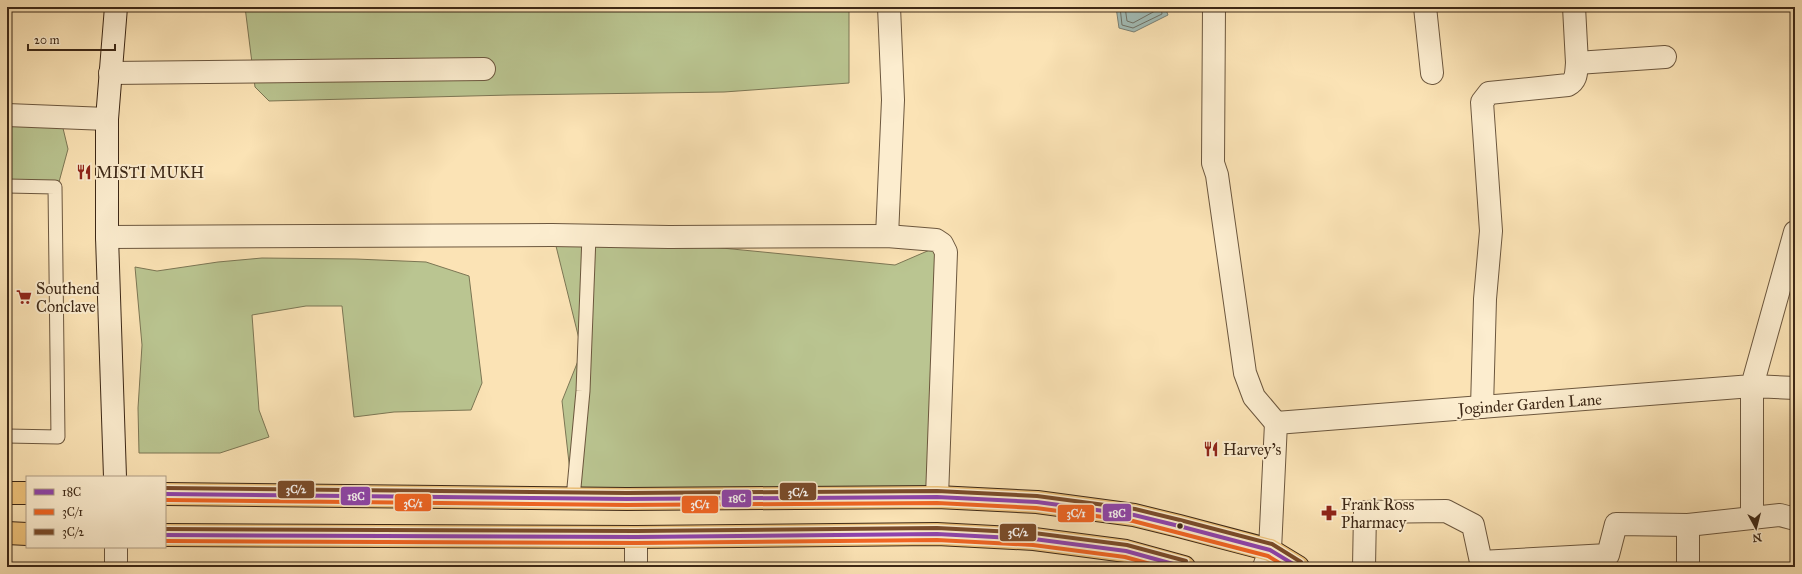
<svg xmlns="http://www.w3.org/2000/svg" width="1802" height="574" viewBox="0 0 1802 574" font-family="'IM FELL Great Primer',serif">
  <rect width="100%" height="100%" fill="#fbe3b5"/>
  <filter id="stains"><feTurbulence type="fractalNoise" baseFrequency=".005" numOctaves="4"/><feColorMatrix values="0 0 0 0 .2 0 0 0 0 .09 0 0 0 0 .02 0 0 0 .5 -.17"/></filter>
  <radialGradient id="worn" r=".72"><stop offset=".6" stop-color="#630" stop-opacity="0"/><stop offset="1" stop-color="#630" stop-opacity=".3"/></radialGradient>
  <g fill="#bac591" stroke="#7c7654">
    <polygon points="245,7 849,7 849,83 724,92 510,95 269,101 255,87"/>
    <polygon points="7,120 61,120 68,149 59,182 7,184"/>
    <polygon points="555,242 671,243 895,265 939,246 937,497 573,498 562,401 582,351"/>
    <polygon points="262,258 356,259 426,262 469,276 482,383 471,410 394,412 354,417 342,306 306,306 252,315 259,410 269,437 220,453 139,453 138,408 142,345 135,267 157,271 218,262"/>
  </g>
  <polygon fill="#a2bcb6" stroke="#7a8176" points="1116,7 1165,7 1168,15 1134,32 1119,28"/>
  <g fill="none" stroke-linecap="round" stroke-linejoin="round">
    <g stroke="#707266" stroke-width="1">
      <polyline points="1120,7 1122,25 1133,28 1162,14 1161,7"/>
      <polyline points="1125,7 1127,21 1133,23 1155,11 1156,7"/>
    </g>
    <defs>
      <g id="lane">
        <polyline points="7,186 55,187 58,437 7,436"/>
        <polyline points="573,498 583,391 589,236"/>
      </g>
      <g id="street">
        <polyline points="1214,7 1213,163 1217,175 1245,373 1254,397 1276,423"/>
        <polyline points="1425,7 1432,73"/>
        <polyline points="1574,7 1577,63 1665,57"/>
        <polyline points="110,73 484,69"/>
        <polyline points="7,115 107,119"/>
        <polyline points="887,236 893,100 889,7"/>
        <polyline points="107,237 552,235 669,237 887,236 936,240 942,244 946,252 937,497"/>
        <path d="M1482,407l3,-108 6,-68 -9,-129 7,-9 79,-8c9,-5 8,-12 9,-22"/>
        <polyline points="1752,518 1752,386 1795,388"/>
        <polyline points="1688,525 1688,567"/>
        <polyline points="116,567 116,547"/>
        <polyline points="636,567 636,537"/>
        <polyline points="1264,567 1270,550 1276,423 1752,386 1795,232"/>
        <polyline points="1364,567 1365,512 1446,511 1473,525 1481,562 1608,555 1616,524 1688,525 1780,515 1795,519"/>
      </g>
      <polyline id="secondary" points="115,477 107,237 107,119 116,7"/>
      <g id="primary">
        <polyline points="7,493 27,493"/>
        <polyline points="165,494 627,499 937,497 1037,502 1134,515 1179,526 1270,550 1298,567"/>
        <polyline points="7,533 27,534"/>
        <polyline points="165,535 636,537 937,534 1034,539 1126,551 1184,567"/>
      </g>
    </defs>
    <use href="#lane" stroke="#6c573e" stroke-width="15"/>
    <use href="#street" stroke="#6c573e" stroke-width="24"/>
    <use href="#secondary" stroke="#3d2816" stroke-width="24"/>
    <use href="#primary" stroke="#3d2816" stroke-width="24"/>
    <use href="#lane" stroke="#fcedcf" stroke-width="13"/>
    <use href="#street" stroke="#fcedcf" stroke-width="22"/>
    <use href="#secondary" stroke="#fcedcf" stroke-width="22"/>
    <use href="#primary" stroke="#eec27a" stroke-width="22"/>
    <defs>
      <g id="bus-1">
        <polyline points="165,494 627,499 937,497 1037,502 1134,515 1179,526 1270,550 1298,567"/>
        <polyline points="165,535 636,537 937,534 1034,539 1126,551 1184,567"/>
      </g>
      <g id="bus-2">
        <polyline points="165,500 627,505 937,503 1036,508 1133,521 1268,556 1286,567"/>
        <polyline points="165,541 636,543 937,540 1033,545 1125,557 1161,567"/>
      </g>
      <g id="bus-3">
        <polyline points="165,488 627,493 937,491 1037,496 1135,509 1180,520 1272,544 1301,562"/>
        <polyline points="165,529 636,531 937,528 1034,533 1127,545 1186,561"/>
      </g>
    </defs>
    <use href="#bus-1" stroke="#fcedcf" stroke-width="7"/>
    <use href="#bus-2" stroke="#fcedcf" stroke-width="7"/>
    <use href="#bus-3" stroke="#fcedcf" stroke-width="7"/>
    <use href="#bus-1" stroke="#8e44ad" stroke-width="4"/>
    <use href="#bus-2" stroke="#f26522" stroke-width="4"/>
    <use href="#bus-3" stroke="#7a4b2a" stroke-width="4"/>
  </g>
  <defs>
    <symbol id="restaurant-bare" viewBox="-9 -9 18 18"><path d="M-5-6h1v4h1v-4h1v4h1v-4h1v5L-1.5 .5V6h-2V.5L-5-1ZM5-6V6H3V1.5H1.5Q1.5-4 5-6Z" fill="#8f2418" stroke="#fcedcf" stroke-width="2.5" paint-order="stroke"/></symbol>
    <symbol id="supermarket-bare" viewBox="-9 -9 18 18"><path d="M-6-5.5h2.5l.6 2H6L4.5 2H-2.5L-4.4-4H-6ZM-1.5 3.2a1.3 1.3 0 1 0 .1 0ZM3 3.2a1.3 1.3 0 1 0 .1 0Z" fill="#8f2418" stroke="#fcedcf" stroke-width="2.5" paint-order="stroke"/></symbol>
    <symbol id="pharmacy-bare" viewBox="-9 -9 18 18"><path d="M-2-6h4v4h4v4h-4v4h-4v-4h-4v-4h4Z" fill="#8f2418" stroke="#fcedcf" stroke-width="2.5" paint-order="stroke"/></symbol>
  </defs>
  <g fill-rule="evenodd">
    <use href="#restaurant-bare" x="73" y="161" width="22" height="22"/>
    <use href="#supermarket-bare" x="13" y="286" width="22" height="22"/>
    <use href="#restaurant-bare" x="1200" y="438" width="22" height="22"/>
    <use href="#pharmacy-bare" x="1318" y="502" width="22" height="22"/>
  </g>
  <circle fill="#3d2816" stroke="#fcedcf" stroke-width="1.5" cx="1180" cy="526" r="3.5"/>
  <g text-anchor="middle" dominant-baseline="central" stroke-width="4" stroke-linejoin="round" paint-order="stroke">
    <g font-size="16" fill="#3d2816" stroke="#fcedcf" text-anchor="start">
      <text x="96" y="172">MISTI MUKH</text>
      <text x="36" y="288">Southend<tspan x="36" dy="18">Conclave</tspan></text>
      <text x="1223" y="449">Harvey's</text>
      <text x="1341" y="504">Frank Ross<tspan x="1341" dy="18">Pharmacy</tspan></text>
    </g>
    <g font-size="16" fill="#3d2816" stroke="#fcedcf">
      <text transform="translate(1530 404) rotate(-4)">Joginder Garden Lane</text>
    </g>
  </g>
  <g stroke="#fcedcf" stroke-width="1.5">
    <rect x="277" y="480" width="38" height="19" rx="4" fill="#7a4b2a"/>
    <rect x="779" y="482" width="38" height="19" rx="4" fill="#7a4b2a"/>
    <rect x="340" y="486" width="31" height="20" rx="4" fill="#8e44ad"/>
    <rect x="721" y="489" width="31" height="19" rx="4" fill="#8e44ad"/>
    <rect x="394" y="493" width="38" height="19" rx="4" fill="#f26522"/>
    <rect x="681" y="495" width="38" height="19" rx="4" fill="#f26522"/>
    <rect x="1102" y="503" width="30" height="19" rx="4" fill="#8e44ad"/>
    <rect x="1057" y="504" width="38" height="19" rx="4" fill="#f26522"/>
    <rect x="999" y="523" width="38" height="19" rx="4" fill="#7a4b2a"/>
  </g>
  <g font-size="11" text-anchor="middle" font-weight="bold" fill="#fff">
    <text x="296" y="493">3C/2</text>
    <text x="798" y="496">3C/2</text>
    <text x="356" y="500">18C</text>
    <text x="737" y="502">18C</text>
    <text x="413" y="507">3C/1</text>
    <text x="700" y="508">3C/1</text>
    <text x="1117" y="517">18C</text>
    <text x="1076" y="517">3C/1</text>
    <text x="1018" y="536">3C/2</text>
  </g>
  <rect width="1802" height="574" fill="none" stroke="#fbe3b5" stroke-width="24"/>
  <rect x="8" y="8" width="1786" height="558" fill="none" stroke="#3d2816" stroke-width="2"/>
  <rect x="12" y="12" width="1778" height="550" fill="none" stroke="#3d2816"/>
  <rect x="26" y="476" width="140" height="72" fill="#fcedcf" stroke="#b09e85"/>
  <rect x="34" y="489" width="20" height="6" fill="#8e44ad" stroke="#b09e85"/>
  <text x="62" y="496" font-size="12" fill="#3d2816">18C</text>
  <rect x="34" y="509" width="20" height="6" fill="#f26522" stroke="#b09e85"/>
  <text x="62" y="516" font-size="12" fill="#3d2816">3C/1</text>
  <rect x="34" y="529" width="20" height="6" fill="#7a4b2a" stroke="#b09e85"/>
  <text x="62" y="536" font-size="12" fill="#3d2816">3C/2</text>
  <g transform="translate(1756 528) rotate(173)" stroke="#fcedcf" stroke-width="3" paint-order="stroke">
  <path d="M0-3L7 15L0 10L-7 15Z" fill="#3d2816"/>
  <text y="-6" font-size="11" font-weight="bold" text-anchor="middle" fill="#3d2816">N</text>
  </g>
  <path d="M28 44v6h87v-6" fill="none" stroke="#3d2816" stroke-width="2"/>
  <text x="34" y="44" font-size="12" fill="#3d2816" stroke="#fcedcf" stroke-width="3" paint-order="stroke">20 m</text>
  <rect width="100%" height="100%" filter="url(#stains)"/>
  <rect width="100%" height="100%" fill="url(#worn)"/>
</svg>
